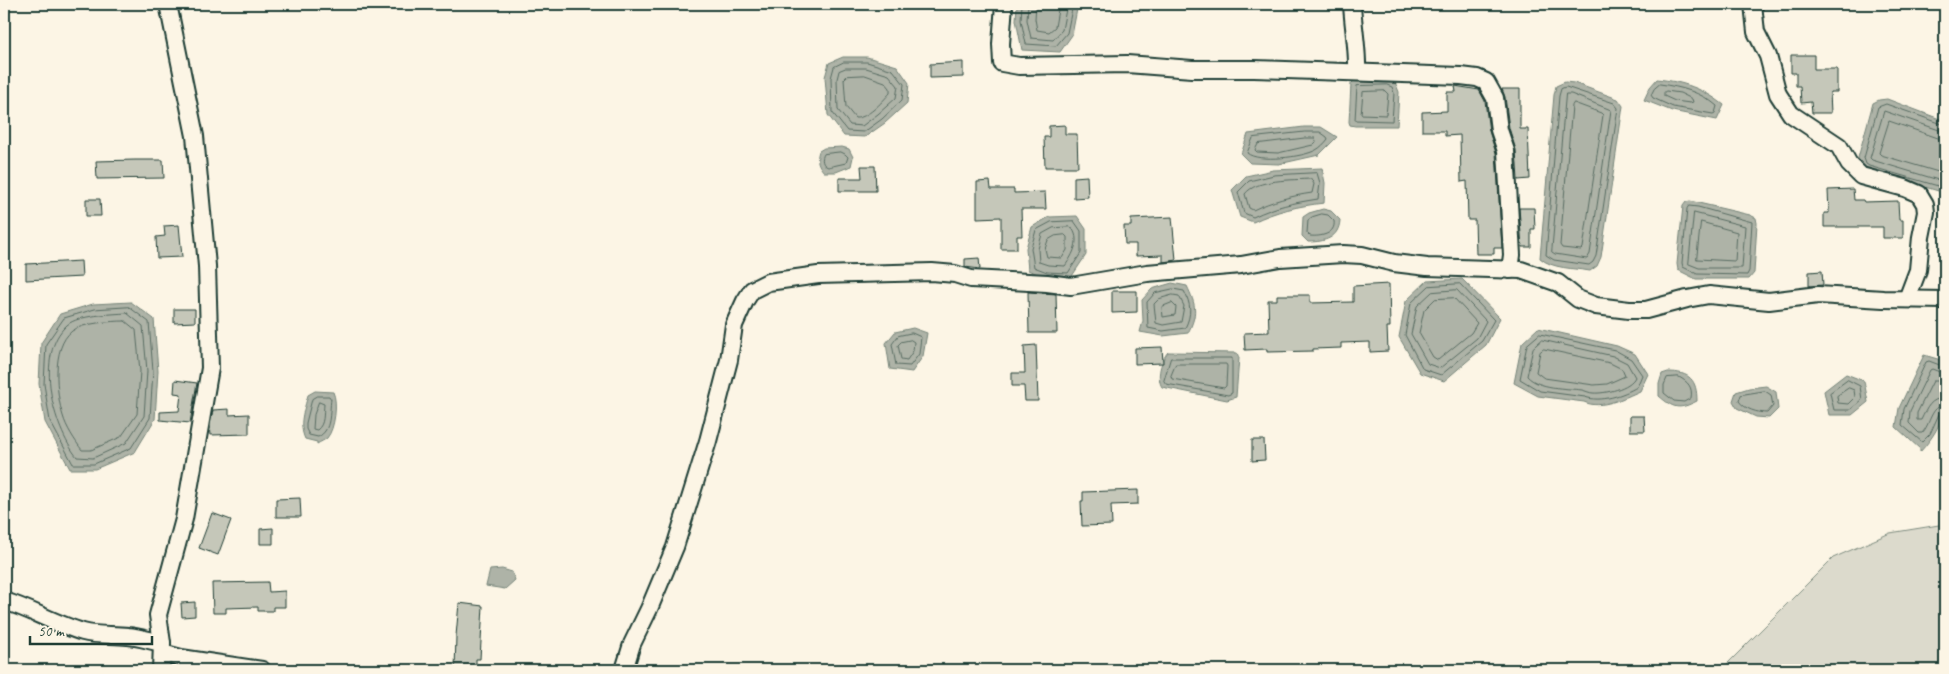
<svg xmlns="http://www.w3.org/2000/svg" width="1949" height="674" viewBox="0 0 1949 674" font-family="Caveat,sans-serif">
  <rect width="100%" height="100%" fill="#fcf5e5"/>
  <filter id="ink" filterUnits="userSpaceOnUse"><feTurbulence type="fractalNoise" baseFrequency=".02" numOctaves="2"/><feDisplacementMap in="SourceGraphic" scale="10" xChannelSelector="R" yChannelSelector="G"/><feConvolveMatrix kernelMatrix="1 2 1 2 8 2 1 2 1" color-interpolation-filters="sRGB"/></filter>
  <g filter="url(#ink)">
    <polygon fill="#dcdacc" stroke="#7e8c80" points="1945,524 1945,670 1721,670 1833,558 1890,533"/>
    <g fill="#aeb3a7" stroke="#758479">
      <polygon points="1017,4 1078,4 1072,35 1060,52 1022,50 1016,20"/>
      <polygon points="843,57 867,57 897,66 909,83 907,103 885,123 865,137 844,136 828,115 825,77 829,63"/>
      <path d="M1657,79c27,3 45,9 67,26l-7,15 -45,-9 -28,-11 6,-13z"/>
      <polygon points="1355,80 1388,80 1395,82 1399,92 1397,126 1355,126 1350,125 1349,122 1351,84"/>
      <path d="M1565,82l9,1 44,16 5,7 -22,151 -4,9 -7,5c-16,-3 -38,-2 -50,-13l14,-163 2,-9z"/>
      <polygon points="1887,99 1945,121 1945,193 1862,168 1858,158 1873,103 1879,100"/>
      <polygon points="1304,127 1321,127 1337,137 1319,155 1279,164 1250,163 1241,154 1248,134"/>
      <path d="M842,147l7,2 4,8 -2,9 -15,6h-12c-6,-7 -8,-12 -5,-21l5,-3z"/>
      <path d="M1322,168l3,15 -1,20c-26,3 -48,8 -71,19l-13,-5 -8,-27 14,-14 27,-6z"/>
      <polygon points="1690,201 1750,215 1756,218 1757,223 1754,273 1749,279 1696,279 1678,270 1677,264 1683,206 1686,202"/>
      <path d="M1323,209l8,2 9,9c-1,18 -15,22 -32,22l-6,-6 1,-19 6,-4z"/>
      <polygon points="1077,216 1086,229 1086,255 1070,279 1045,277 1028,270 1026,248 1032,227 1049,217"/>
      <polygon points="1462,279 1500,318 1486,345 1444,381 1420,373 1399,337 1406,301 1427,281"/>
      <path d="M1172,283l15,3c9,19 11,27 1,47l-25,3 -23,-4 3,-11 -1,-21 10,-11z"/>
      <polygon points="131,302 154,319 158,371 155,419 135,452 95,469 70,469 45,422 39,384 41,343 60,314 93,304"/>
      <polygon points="913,328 927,333 923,356 912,372 890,369 886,343 895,332"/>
      <path d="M1538,328l79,18 18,8 13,20 -8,17c-16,7 -39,19 -56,11l-46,-6 -24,-13 8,-40z"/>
      <path d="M1168,352l69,1 2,5 -3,39 -9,3 -65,-13c-6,-9 -1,-27 6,-35z"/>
      <path d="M1924,355l17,5 4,5c0,40 3,56 -25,87v-3l-24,-22 3,-19z"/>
      <path d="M1668,372c22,0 29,8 29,29 -18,9 -23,8 -38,-5v-12l3,-10z"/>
      <polygon points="1846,374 1864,381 1868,402 1852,415 1829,415 1824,391"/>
      <polygon points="1766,386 1776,392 1778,409 1769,418 1756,417 1737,408 1733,401 1736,392 1749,388"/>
      <path d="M315,391l18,1c5,10 2,37 -6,46 -2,2 -7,4 -10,6v-2l-12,-3c-7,-16 -1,-28 3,-44z"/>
      <polygon points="502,569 512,572 515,580 505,589 486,586 490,570"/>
    </g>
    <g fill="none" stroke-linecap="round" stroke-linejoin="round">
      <g stroke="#586c62" stroke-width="1">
        <polyline points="1022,4 1021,20 1026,44 1056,46 1067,33 1073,4"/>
        <polyline points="1028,4 1027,20 1031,38 1053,40 1062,30 1067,4"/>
        <polyline points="1036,4 1035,19 1037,30 1049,32 1055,27 1059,4"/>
        <polygon points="844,62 867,62 893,70 904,84 902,100 882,119 864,132 847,131 832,112 831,78 834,67"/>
        <polygon points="846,68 866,68 889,75 898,86 896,98 878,114 862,126 850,125 838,110 837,79 839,71"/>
        <path d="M865,75l20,7 5,6v5c-8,9 -23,26 -35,25l-9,-11 -2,-28 3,-3z"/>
        <path d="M1660,84c21,3 41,8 57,22l-2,7 -2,1 -40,-7 -20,-9 -2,-3 3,-6z"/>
        <polygon points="1387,85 1392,87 1394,93 1392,121 1355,120 1357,86"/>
        <polygon points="1566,87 1614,103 1618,108 1596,256 1593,262 1589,265 1554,260 1546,255 1559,96 1561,89"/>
        <polygon points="1385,91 1388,94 1386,115 1361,114 1363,92"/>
        <polygon points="1666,91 1680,93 1692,99 1693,102 1690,103 1675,101 1664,96 1664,93"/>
        <polygon points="1566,94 1571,94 1611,110 1590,254 1587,259 1555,254 1552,252"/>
        <polygon points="1574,103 1601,113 1603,115 1583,248 1581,250 1562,248 1560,245 1572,106"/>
        <polyline points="1945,125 1886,104 1878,107 1864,158 1866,164 1869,166 1945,188"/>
        <path d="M1305,132h15l7,5 1,2c-3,4 -8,9 -12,11 -12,7 -58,13 -69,3l6,-15z"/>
        <polyline points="1945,132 1884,111 1870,158 1872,160 1945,182"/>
        <polygon points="1305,138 1315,138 1316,142 1313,145 1278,153 1257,152 1255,150 1258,144"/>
        <polyline points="1945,139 1938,138 1889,121 1879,153 1881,155 1945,174"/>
        <path d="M841,152l4,2 3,3 -2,6 -18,4c-6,-2 -7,-8 -4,-13z"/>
        <path d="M1317,173l3,10 -2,16c-25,4 -42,7 -65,18l-9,-4 -6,-21 11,-11 25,-6z"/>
        <path d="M1311,179l3,5 -2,9c-21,3 -40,8 -59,17l-4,-2 -4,-14c11,-15 48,-14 66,-15z"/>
        <polygon points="1689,206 1698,207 1752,222 1749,271 1747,275 1697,274 1683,267 1682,263 1687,209"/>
        <polygon points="1694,213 1745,226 1742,268 1699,268 1689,264"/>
        <path d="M1322,214l6,1 6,6c2,13 -13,16 -24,15l-3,-3 1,-13 4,-3z"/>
        <polygon points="1074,221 1081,231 1081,253 1068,273 1047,272 1034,267 1031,248 1036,230 1051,222"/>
        <polygon points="1701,222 1737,232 1735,261 1697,259"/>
        <path d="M1071,227c11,12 2,28 -6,39l-17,-1 -9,-3 -1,-13 4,-15 11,-6z"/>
        <polygon points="1065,235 1067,237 1067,250 1062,258 1047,257 1045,249 1048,240 1055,236"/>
        <polygon points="1460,284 1494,320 1482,341 1441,375 1423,369 1405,335 1411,303 1429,286"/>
        <path d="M1173,289l11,2c7,13 8,23 1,37l-22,3 -15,-3 -1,-26 8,-9z"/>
        <polygon points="1457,290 1486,321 1477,338 1440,368 1428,364 1411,334 1417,306 1432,292"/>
        <polygon points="1173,295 1179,296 1184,306 1181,322 1163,325 1156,323 1154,304 1159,299"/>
        <polygon points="1454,298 1477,323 1471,333 1438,360 1433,357 1419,333 1424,310 1435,299"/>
        <polygon points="1172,303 1176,307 1175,315 1163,317 1162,307"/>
        <polygon points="129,307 149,322 153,371 150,418 131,448 94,464 73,464 50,421 44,384 46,344 64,318 95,309"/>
        <path d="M127,313l16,13 4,45 -3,45 -18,27 -33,15 -16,-1c-24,-29 -43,-103 -10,-132 11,-10 45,-11 60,-12z"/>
        <path d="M125,321l11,9 4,41 -3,43 -16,23 -30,13h-9c-7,-9 -16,-23 -19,-34 -7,-22 -12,-69 9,-85 10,-8 40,-10 53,-10z"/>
        <polygon points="912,333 921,337 919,354 910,366 896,365 892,344 898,336"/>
        <path d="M1540,334l75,16 16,9 11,16 -5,12c-14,8 -36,16 -52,10l-45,-6 -20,-12 7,-34z"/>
        <polygon points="911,340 914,342 913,351 907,360 901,359 898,345 901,342"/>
        <path d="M1542,340l71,16 14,7 8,14c-5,11 -30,17 -42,16 -3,0 -7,-2 -11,-3 -17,-2 -43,-1 -55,-14l6,-28z"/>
        <polygon points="1544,349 1610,363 1622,369 1625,376 1607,384 1594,385 1544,378 1536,372 1540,352"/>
        <polygon points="1171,358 1232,358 1232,393 1228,395 1166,384 1164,381"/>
        <polygon points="1176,364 1226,364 1227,366 1226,386 1224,388 1172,379 1171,376"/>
        <polyline points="1945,367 1929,361 1926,362 1904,409 1902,425 1922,442 1930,434 1939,414 1945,412"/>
        <path d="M1945,374l-13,-5 -2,1 -20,41 -1,12 10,10h3c9,-9 8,-27 23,-28"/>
        <path d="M1679,377c9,5 14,10 12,21l-7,4 -10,-1 -10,-8v-8l3,-7z"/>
        <polygon points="1848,380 1860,386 1862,400 1850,410 1834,410 1830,393"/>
        <path d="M1945,381h-12l-16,32v7h4c6,-12 9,-22 24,-22"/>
        <polygon points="1849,388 1854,390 1855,397 1848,404 1838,403 1837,396"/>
        <path d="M1765,391l6,4 2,11 -6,7c-9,0 -23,-4 -28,-12l2,-6z"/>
        <path d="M317,396h12l2,3c-2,14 1,31 -13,38l-9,-2 -3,-6v-6l6,-24z"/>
        <path d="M319,402l5,2c-1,10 1,20 -7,26l-4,-1 1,-14z"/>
      </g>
    </g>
    <g fill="#c5c7b9" stroke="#1f3d34">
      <polygon points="1791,55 1814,55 1814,69 1837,69 1837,92 1830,92 1831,113 1812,113 1811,102 1801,103 1800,86 1796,86 1796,73 1791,73"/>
      <polygon points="963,62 963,77 930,78 930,64"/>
      <polygon points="1455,86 1479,90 1485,101 1489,131 1496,153 1502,248 1494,248 1494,254 1476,254 1475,220 1468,220 1467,181 1461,182 1460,135 1445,136 1445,131 1422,131 1422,112 1447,111 1447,92 1456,92"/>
      <polygon points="1502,89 1520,89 1520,129 1528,129 1530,179 1518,180 1516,150 1509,128 1505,97"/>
      <polygon points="1065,125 1065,134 1077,134 1078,167 1045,167 1044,137 1049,137 1049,126"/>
      <polygon points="135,160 163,160 164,178 97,179 96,161"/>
      <polygon points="861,166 875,166 876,191 839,191 839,178 862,178"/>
      <polygon points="1087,176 1088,197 1074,198 1074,177"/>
      <polygon points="990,181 991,189 1014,189 1014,193 1045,192 1046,209 1021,209 1022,236 1017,236 1017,249 1001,249 1001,217 977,218 977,182"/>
      <polygon points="1853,189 1854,200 1863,200 1864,202 1898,201 1899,220 1903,220 1903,238 1883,238 1883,227 1824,227 1824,213 1829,213 1828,190"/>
      <polygon points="86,199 100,199 101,216 86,216"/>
      <polygon points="1519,208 1534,208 1535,229 1531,229 1531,247 1522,247"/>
      <polygon points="1172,217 1176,260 1163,262 1163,255 1136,256 1136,244 1125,244 1124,226 1131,226 1131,219"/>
      <polygon points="179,225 182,257 157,258 156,237 165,236 164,226"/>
      <polygon points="979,258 980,269 965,267 965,259"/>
      <polygon points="81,261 82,277 26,280 26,264"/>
      <polygon points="1822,271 1823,285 1809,286 1809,272"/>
      <polygon points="1389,284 1390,327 1387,327 1388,351 1370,352 1370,342 1341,343 1341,348 1313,349 1313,351 1267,352 1267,349 1245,350 1244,333 1269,332 1268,300 1277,300 1277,295 1310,295 1310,303 1353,302 1353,286"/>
      <polygon points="1112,291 1137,291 1137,312 1112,313"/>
      <polygon points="1028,292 1056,294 1057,333 1029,333"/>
      <polygon points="174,309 195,309 195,322 174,323"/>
      <polygon points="1036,345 1038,401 1025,401 1024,386 1012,386 1012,373 1025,373 1024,346"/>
      <polygon points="1162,347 1163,363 1135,364 1135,348"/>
      <polygon points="175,380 197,383 190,423 160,420 160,412 179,411 181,394 174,393"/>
      <polygon points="229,409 229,415 249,414 249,434 211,435 210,425 213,410"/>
      <polygon points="1630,416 1644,416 1645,431 1630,431"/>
      <polygon points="1252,440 1264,440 1265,460 1252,461"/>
      <polygon points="1138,490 1138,504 1111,505 1112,525 1082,526 1081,501 1083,501 1083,492"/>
      <polygon points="300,498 301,517 276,517 276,499"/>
      <polygon points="212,513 231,520 218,555 199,548"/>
      <polygon points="273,528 273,544 260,544 260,529"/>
      <polygon points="268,582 269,592 285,591 285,607 273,607 273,611 258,611 258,607 226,608 226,613 213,613 212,583"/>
      <polygon points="195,602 195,616 182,617 181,603"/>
      <polygon points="459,603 483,606 480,659 476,659 476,670 455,670 456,636"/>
    </g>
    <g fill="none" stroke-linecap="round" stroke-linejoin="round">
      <defs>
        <g id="minor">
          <polyline points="1004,4 1001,44 1002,63 1019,66 1127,64 1192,69 1254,69 1461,76 1477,78 1486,82 1495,98 1499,130 1506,151 1512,255 1510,270"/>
          <path d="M1352,4c1,23 6,45 5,68"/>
          <polyline points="1753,4 1756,32 1768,56 1778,94 1791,114 1839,146 1849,164 1861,176 1905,188 1919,194 1925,204 1926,212 1921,237 1918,270 1907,299"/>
          <path d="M4,601c27,8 51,23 79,31 15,4 30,2 45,4 12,1 23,5 34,7"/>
          <polyline points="162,653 181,658 262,670"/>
          <polyline points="161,670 162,643 158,615 184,519 210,368 207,266 195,136 168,4"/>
          <polyline points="624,670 632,644 649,609 675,547 708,441 729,360 734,325 745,301 752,290 768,282 818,275 932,272 955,274 971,279 1047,283 1071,286 1147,273 1241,265 1280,258 1343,254 1362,255 1394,263 1427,267 1521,270 1558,283 1578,299 1596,306 1629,310 1646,310 1687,299 1709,295 1769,301 1818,295 1883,299 1945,300"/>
        </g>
      </defs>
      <use href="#minor" stroke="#1f3d34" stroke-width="20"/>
      <use href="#minor" stroke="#fcf5e5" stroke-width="16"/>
    </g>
  </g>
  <rect width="1949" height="674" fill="none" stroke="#fcf5e5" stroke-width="20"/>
  <rect x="10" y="10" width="1929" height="654" fill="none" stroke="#1f3d34" stroke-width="2" filter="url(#ink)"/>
  <path d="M30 636v8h122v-8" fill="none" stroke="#1f3d34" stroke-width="2.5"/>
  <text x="38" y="636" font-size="15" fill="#1f3d34" stroke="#fcf5e5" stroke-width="4" paint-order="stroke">50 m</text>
</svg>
